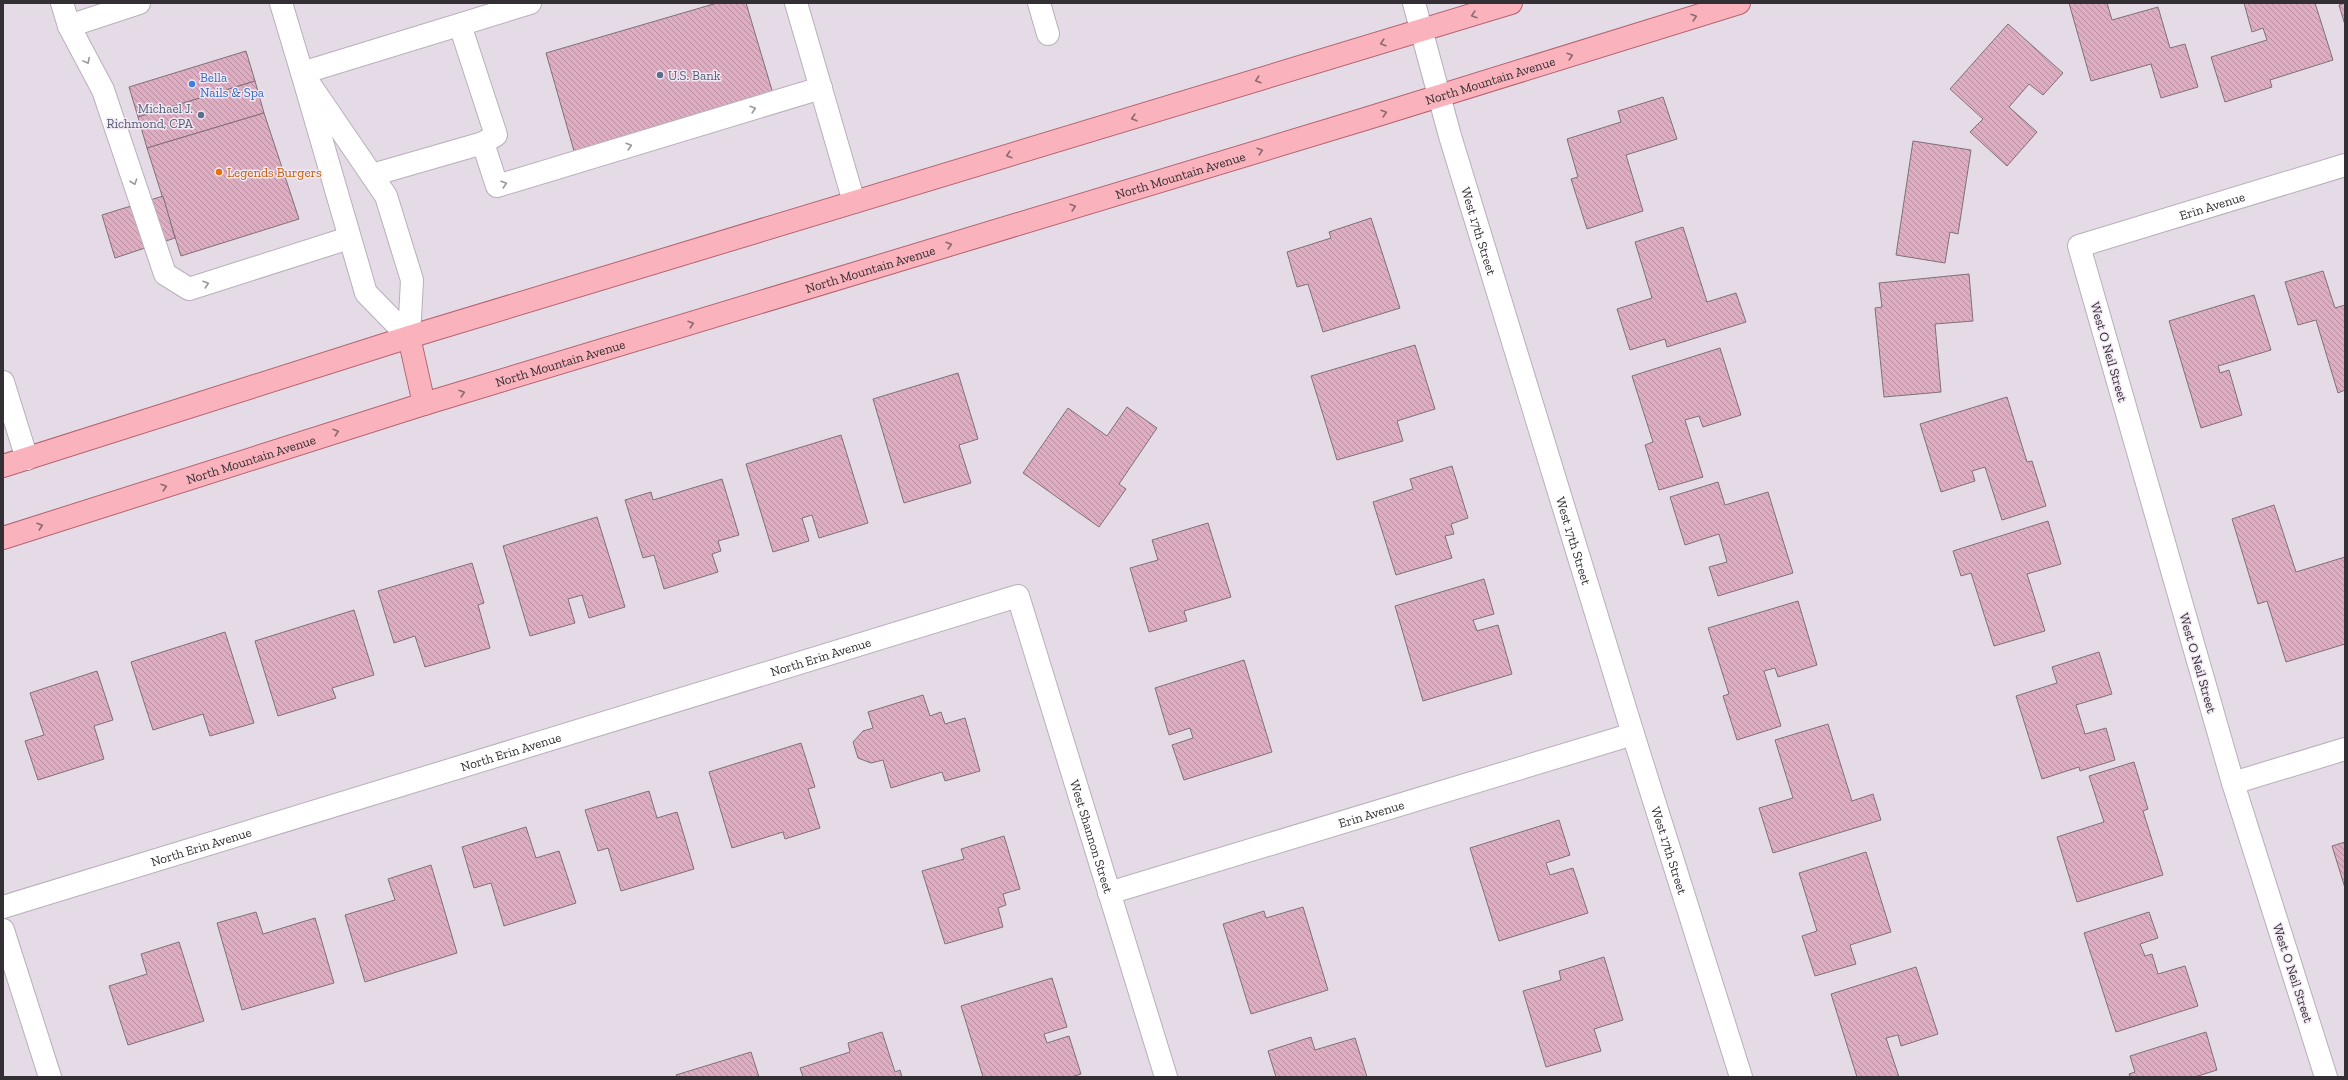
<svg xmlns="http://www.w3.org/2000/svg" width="2348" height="1080" viewBox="0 0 2348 1080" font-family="'Zilla Slab',serif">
  <defs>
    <pattern id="building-back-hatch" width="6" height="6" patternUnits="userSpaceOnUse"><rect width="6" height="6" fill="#dfadc2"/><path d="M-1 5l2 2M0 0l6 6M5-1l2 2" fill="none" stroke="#b58d9e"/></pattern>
  </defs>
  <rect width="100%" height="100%" fill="#e5dbe7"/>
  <g fill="url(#building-back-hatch)" stroke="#7f7177">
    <polygon points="717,3 746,3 774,97 576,158 546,53"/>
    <polygon points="2069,3 2107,3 2112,20 2158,7 2170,48 2185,44 2198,87 2161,98 2151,64 2091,81"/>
    <polygon points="2244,3 2315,3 2333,60 2270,80 2272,87 2225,102 2211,57 2267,40 2263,28 2252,32"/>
    <polygon points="2345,3 2345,25 2339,5"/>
    <polygon points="2008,24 2063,73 2043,95 2029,84 2009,107 2037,132 2007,166 1970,132 1983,119 1950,89"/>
    <polygon points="246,51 255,81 138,117 129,87"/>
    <polygon points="255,81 264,113 147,148 138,117"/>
    <polygon points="1663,97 1677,139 1626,155 1643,211 1587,229 1571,179 1578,177 1567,139 1621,122 1618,111"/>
    <polygon points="264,113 299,219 181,256 147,148"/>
    <polygon points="1913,141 1971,150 1958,234 1950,232 1945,263 1896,255"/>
    <polygon points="163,196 175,238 115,258 102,215"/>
    <polygon points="1371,218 1400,308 1323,332 1308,284 1297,287 1287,252 1331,238 1329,232"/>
    <polygon points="1683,227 1707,302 1736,293 1746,322 1667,347 1665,339 1630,350 1617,309 1652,298 1635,242"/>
    <polygon points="2323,271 2335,308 2345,305 2345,390 2338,393 2316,320 2298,325 2285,282"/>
    <polygon points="1969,274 1973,321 1935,324 1941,392 1884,397 1875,308 1882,307 1879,283"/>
    <polygon points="2254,295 2271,350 2218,366 2220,373 2229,370 2242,415 2201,428 2169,321"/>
    <polygon points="1415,345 1435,409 1397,421 1403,441 1337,460 1311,376"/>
    <polygon points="1720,348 1741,415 1703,427 1699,416 1685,420 1703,477 1659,490 1645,445 1653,442 1632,376"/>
    <polygon points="958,373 978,439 959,445 971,483 904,503 873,399"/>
    <polygon points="2007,397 2027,462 2032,461 2046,506 2002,520 1985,467 1972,471 1975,481 1941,492 1920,424"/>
    <polygon points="1127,407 1157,428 1119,484 1126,489 1099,527 1023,473 1068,408 1107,436"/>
    <polygon points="841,435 868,523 819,538 812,515 802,518 809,541 773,552 746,464"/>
    <polygon points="1452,466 1468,518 1451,524 1454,534 1445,536 1452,558 1396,575 1373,502 1413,489 1410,479"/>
    <polygon points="722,479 739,535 718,541 721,551 712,554 718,572 664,589 654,555 643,558 625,500 651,492 653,500"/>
    <polygon points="1718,482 1725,505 1768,492 1793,573 1718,596 1709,567 1727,562 1719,534 1685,545 1670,497"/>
    <polygon points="2274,505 2296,572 2345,557 2345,644 2286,662 2267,601 2258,604 2232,519"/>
    <polygon points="597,517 625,607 589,618 582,595 568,599 575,623 530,636 503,546"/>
    <polygon points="2048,521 2061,564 2027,574 2045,631 1994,646 1971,573 1961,576 1953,551"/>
    <polygon points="1208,523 1231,597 1184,611 1187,621 1149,632 1130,568 1158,560 1152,540"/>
    <polygon points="472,563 484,603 478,605 490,648 425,667 415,636 394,643 378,591"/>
    <polygon points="1484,579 1494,614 1473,620 1477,631 1498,625 1512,674 1423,701 1395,606"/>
    <polygon points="1798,601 1817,665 1778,677 1775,668 1764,671 1781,726 1737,740 1723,696 1729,694 1708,628"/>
    <polygon points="354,610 374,675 332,688 336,698 278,716 255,641"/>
    <polygon points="225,632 254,723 210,736 203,714 153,730 131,662"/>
    <polygon points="2099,652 2112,694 2076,705 2085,734 2106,728 2115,760 2080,771 2079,767 2042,779 2016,696 2057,683 2052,667"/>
    <polygon points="1244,660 1272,752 1184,780 1172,745 1193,738 1190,728 1169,735 1155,688"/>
    <polygon points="97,671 113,720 94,726 104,759 38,780 25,741 44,735 30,693"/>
    <polygon points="923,695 930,716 941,712 945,724 965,718 980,771 945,781 942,772 891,788 883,760 871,763 858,758 853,742 863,731 873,728 868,712"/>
    <polygon points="1828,724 1852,801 1873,794 1881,820 1773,853 1759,808 1793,798 1775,740"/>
    <polygon points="801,743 815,787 808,789 820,828 785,839 783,832 732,848 709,772"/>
    <polygon points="2134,762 2148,809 2143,811 2163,875 2077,902 2057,837 2104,822 2089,776"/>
    <polygon points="649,791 657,818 677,812 694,869 621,891 608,848 598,851 585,810"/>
    <polygon points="1559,820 1570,855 1546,863 1550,875 1573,868 1588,913 1499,941 1470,848"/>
    <polygon points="526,827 536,858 559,851 576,903 504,926 491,883 474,888 462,847"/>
    <polygon points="1004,836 1020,889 1003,894 1006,905 998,908 1003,927 945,944 922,871 964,859 961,849"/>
    <polygon points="2345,842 2345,888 2332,846"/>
    <polygon points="1866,852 1891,932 1850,945 1856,964 1815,976 1802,936 1817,931 1799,873"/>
    <polygon points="431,865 457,953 365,982 345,915 395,900 388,879"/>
    <polygon points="1303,907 1328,990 1251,1014 1223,924 1264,911 1266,918"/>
    <polygon points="256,912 263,934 315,918 334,983 242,1010 217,923"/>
    <polygon points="2149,912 2158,938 2140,944 2145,956 2152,954 2158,974 2185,966 2198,1006 2116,1032 2084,933"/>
    <polygon points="179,942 204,1021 128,1045 109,986 147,974 141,954"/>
    <polygon points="1604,957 1623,1020 1594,1029 1601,1051 1546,1067 1523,991 1561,980 1559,971"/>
    <polygon points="1916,967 1938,1034 1901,1046 1898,1035 1886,1038 1899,1077 1857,1077 1831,994"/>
    <polygon points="1052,978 1067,1027 1044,1034 1047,1043 1069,1036 1081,1074 1071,1077 983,1077 961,1006"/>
    <polygon points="882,1032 895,1072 900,1070 902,1077 803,1077 800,1068 850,1052 848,1043"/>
    <polygon points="2206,1032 2217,1070 2195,1077 2130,1077 2129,1074 2135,1072 2130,1056"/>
    <polygon points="1311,1037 1315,1050 1355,1038 1367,1077 1276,1077 1268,1051"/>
    <polygon points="751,1052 759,1077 677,1077 676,1075"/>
  </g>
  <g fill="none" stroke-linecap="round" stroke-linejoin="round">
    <defs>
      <g id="minor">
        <polyline points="62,3 69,26 139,3"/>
        <polyline points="281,3 302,73 530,3"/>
        <polyline points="796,3 854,202"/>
        <polyline points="1039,3 1048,34"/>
        <path id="s1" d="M1414,3l36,133 183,598 108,343"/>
        <polyline points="69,26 103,90 165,274 189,289 349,238"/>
        <polygon points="302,73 386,196 412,280 409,337 366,293"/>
        <polyline points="483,143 497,186 821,88"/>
        <polyline points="372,175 483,143 496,135 460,25"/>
        <polyline points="3,382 27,459"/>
        <polyline points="2233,783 2345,749"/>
        <path id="s2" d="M1109,893l524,-159"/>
        <path id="s3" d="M3,907l1015,-311 148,481"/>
        <polyline points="3,930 50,1077"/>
        <path id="s4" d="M2326,1077l-93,-294 -154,-537 266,-81"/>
      </g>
      <g id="major">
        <polyline points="409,337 424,404"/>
        <polyline points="3,466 409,337 1511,3"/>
        <path id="s5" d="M3,538l421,-134 941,-285 374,-116"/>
      </g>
    </defs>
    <use href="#minor" stroke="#b8afba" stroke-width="24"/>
    <use href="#major" stroke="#b26470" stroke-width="24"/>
    <use href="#minor" stroke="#fff" stroke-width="22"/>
    <use href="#major" stroke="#fab3bc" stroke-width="22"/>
  </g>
  <defs><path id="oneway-chevron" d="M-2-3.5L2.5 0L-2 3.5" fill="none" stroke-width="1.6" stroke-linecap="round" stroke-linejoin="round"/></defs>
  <g stroke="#8d6a71">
    <use href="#oneway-chevron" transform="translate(1474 15) rotate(163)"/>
    <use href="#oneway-chevron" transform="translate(1694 17) rotate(-17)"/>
    <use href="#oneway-chevron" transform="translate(1383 43) rotate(163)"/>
    <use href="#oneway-chevron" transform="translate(1570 56) rotate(-17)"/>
    <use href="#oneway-chevron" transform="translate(1258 80) rotate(163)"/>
    <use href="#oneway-chevron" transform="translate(1384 113) rotate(-17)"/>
    <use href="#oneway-chevron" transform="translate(1134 118) rotate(163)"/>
    <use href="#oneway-chevron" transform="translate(1260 151) rotate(-17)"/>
    <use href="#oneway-chevron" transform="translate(1009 155) rotate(163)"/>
    <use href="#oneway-chevron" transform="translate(1073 207) rotate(-17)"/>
    <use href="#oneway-chevron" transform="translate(949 245) rotate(-17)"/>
    <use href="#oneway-chevron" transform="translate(691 324) rotate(-17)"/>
    <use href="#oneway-chevron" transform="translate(462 393) rotate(-17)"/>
    <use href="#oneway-chevron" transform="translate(336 432) rotate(-18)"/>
    <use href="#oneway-chevron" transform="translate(164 487) rotate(-18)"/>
    <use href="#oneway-chevron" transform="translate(40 526) rotate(-18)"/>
  </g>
  <g stroke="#99979a">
    <use href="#oneway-chevron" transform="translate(87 61) rotate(62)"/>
    <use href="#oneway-chevron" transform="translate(753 109) rotate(-17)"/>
    <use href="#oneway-chevron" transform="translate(629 146) rotate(-17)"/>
    <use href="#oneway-chevron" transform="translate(134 182) rotate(71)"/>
    <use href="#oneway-chevron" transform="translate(504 184) rotate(-17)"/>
    <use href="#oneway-chevron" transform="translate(206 284) rotate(-18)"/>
  </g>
  <g fill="#5c6f8a" stroke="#f2e8f4" stroke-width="1.5">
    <circle cx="660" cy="75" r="4"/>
    <circle cx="201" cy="115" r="4"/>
  </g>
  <circle fill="#3f7fe0" stroke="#f2e8f4" stroke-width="1.5" cx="192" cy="84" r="4"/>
  <circle fill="#e8710a" stroke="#f2e8f4" stroke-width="1.5" cx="219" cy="172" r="4"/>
  <g text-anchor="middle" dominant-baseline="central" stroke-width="3" stroke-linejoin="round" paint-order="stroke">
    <g font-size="13" fill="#4e5e75" stroke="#f2e8f4" text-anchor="start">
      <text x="668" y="75">U.S. Bank</text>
      <text x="193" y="108" text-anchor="end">Michael J.<tspan x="193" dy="15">Richmond, CPA</tspan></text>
    </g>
    <g font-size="13" fill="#366cbe" stroke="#f2e8f4" text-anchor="start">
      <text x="200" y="77">Bella<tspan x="200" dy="15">Nails &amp; Spa</tspan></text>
    </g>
    <g font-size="13" fill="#332f34" stroke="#f2e8f4">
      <text stroke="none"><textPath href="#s5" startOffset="1556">North Mountain Avenue</textPath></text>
      <text stroke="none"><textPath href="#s5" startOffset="1232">North Mountain Avenue</textPath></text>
      <text stroke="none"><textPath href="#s4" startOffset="1006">Erin Avenue</textPath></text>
      <text stroke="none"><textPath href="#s1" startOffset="237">West 17th Street</textPath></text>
      <text stroke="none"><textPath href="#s5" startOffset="908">North Mountain Avenue</textPath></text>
      <text transform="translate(2109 352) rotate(74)">West O Neil Street</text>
      <text stroke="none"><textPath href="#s5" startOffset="584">North Mountain Avenue</textPath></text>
      <text stroke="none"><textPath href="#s5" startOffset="260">North Mountain Avenue</textPath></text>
      <text stroke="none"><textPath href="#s1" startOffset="561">West 17th Street</textPath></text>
      <text stroke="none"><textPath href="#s3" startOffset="855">North Erin Avenue</textPath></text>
      <text transform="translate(2198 663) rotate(74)">West O Neil Street</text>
      <text stroke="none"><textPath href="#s3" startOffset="531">North Erin Avenue</textPath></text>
      <text stroke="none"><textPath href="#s2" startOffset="274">Erin Avenue</textPath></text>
      <text stroke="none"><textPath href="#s3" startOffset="1313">West Shannon Street</textPath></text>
      <text stroke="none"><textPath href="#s3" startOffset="207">North Erin Avenue</textPath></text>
      <text stroke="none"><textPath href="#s1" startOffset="885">West 17th Street</textPath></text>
      <text transform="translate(2293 973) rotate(72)">West O Neil Street</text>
    </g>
    <g font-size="13" fill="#c56008" stroke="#f2e8f4" text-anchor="start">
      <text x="227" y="172">Legends Burgers</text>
    </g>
  </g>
  <rect width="2348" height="1080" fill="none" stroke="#332f34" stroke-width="8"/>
</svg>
